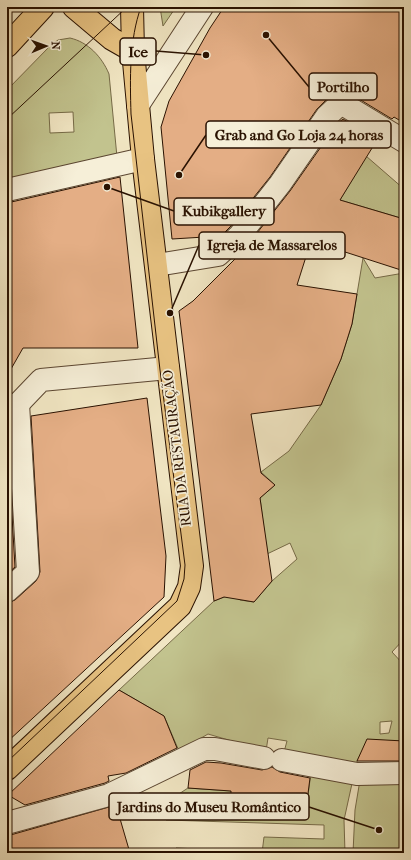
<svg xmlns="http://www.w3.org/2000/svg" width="411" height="860" viewBox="0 0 411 860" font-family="'IM FELL French Canon',serif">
  <rect width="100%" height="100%" fill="#f1e6c3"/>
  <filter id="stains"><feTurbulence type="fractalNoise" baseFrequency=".005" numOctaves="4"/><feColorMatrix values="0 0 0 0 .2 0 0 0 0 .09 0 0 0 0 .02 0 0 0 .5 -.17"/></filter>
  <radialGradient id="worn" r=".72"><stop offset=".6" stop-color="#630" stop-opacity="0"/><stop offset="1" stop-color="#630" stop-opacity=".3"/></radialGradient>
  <g fill="#c2c38e" stroke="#766a47" fill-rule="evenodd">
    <polygon points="160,7 176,7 163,26"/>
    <path d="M70,38c18,4 32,19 39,36l8,83 -110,24v-91l42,-43 9,-7zM73,112l1,20 -24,1 -1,-20z"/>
    <polygon points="366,156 404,189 404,219 340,200"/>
    <path d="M363,258l12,20 29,-5v366l-12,13 12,13v76l-36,-1 -14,27 -70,-15 3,-11 -19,-3 -2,13 -58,-17 -29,17 -15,-35 -45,-26 95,-89 23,-9 3,8 14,2 18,-21 25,-22 -7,-16 -23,11 -7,-56 15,-13 -14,-13 28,-21 32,-46 20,-46 11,-35zM392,721l-3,12 -9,1v-12z"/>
    <polygon points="311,773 353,779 344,820 345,853 262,853 264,837 324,839 324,825 166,820 165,803 188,788 231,791 231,804 306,809"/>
    <polygon points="404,779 404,853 353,853 355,810 360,780"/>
    <polygon points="176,848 245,851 244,853 178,853"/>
  </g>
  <g fill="#e4ae85" stroke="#291100">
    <polygon points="224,7 404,7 404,123 394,117 392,119 359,99 364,88 363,81 359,77 353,75 346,76 331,95 317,109 270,177 230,227 221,236 172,239 161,127 169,101 210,28"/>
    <polygon points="343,119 377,140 340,200 404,219 404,271 311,241 297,285 357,294 352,324 341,359 321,405 251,414 261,473 275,485 260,498 272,581 254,602 224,597 214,601 179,311 193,301 261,233 257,233 290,191 337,124"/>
    <polygon points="120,177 138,348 23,348 7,376 7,203"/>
    <polygon points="147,398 166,556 164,597 7,742 7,603 15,600 36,581 40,572 31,416"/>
    <polygon points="7,430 15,567 7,574"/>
    <polygon points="119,690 164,716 177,748 126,773 108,776 109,781 105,783 25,805 8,795"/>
    <polygon points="367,739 404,741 404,761 357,761"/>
    <polygon points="206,762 221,763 262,770 272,767 280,772 310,778 306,809 231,804 231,791 188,788 190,770"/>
    <polygon points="116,805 130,853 7,853 7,836"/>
  </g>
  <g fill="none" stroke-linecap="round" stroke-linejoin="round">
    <defs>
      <g id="minor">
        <polyline points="341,103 404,141"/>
        <polyline points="138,105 202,7"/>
        <polyline points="7,190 143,159"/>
        <polyline points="157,265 218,255 239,236 280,184 327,116 341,103 352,87"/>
        <polyline points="18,404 41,380 168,368"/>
        <polyline points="7,591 28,572 18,404"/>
        <polyline points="282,760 357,774 404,773"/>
        <polyline points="7,823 109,795 204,749 215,749 264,758"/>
      </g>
      <g id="major">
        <polyline points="74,7 112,39 133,51"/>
        <polyline points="7,46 43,7"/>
        <polyline points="7,769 180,606 189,587 192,566 143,159 133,51 132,7"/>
      </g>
    </defs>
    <use href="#minor" stroke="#5b4631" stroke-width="24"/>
    <use href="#major" stroke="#291100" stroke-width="24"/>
    <use href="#minor" stroke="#f6efd8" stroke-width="22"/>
    <use href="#major" stroke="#e8c382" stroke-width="22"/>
    <g stroke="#291100" stroke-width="1">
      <polyline points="7,119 127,7"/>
      <path d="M7,762l170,-161 7,-22 1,-14 -25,-195 -29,-256c-1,-35 -2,-74 10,-107"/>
    </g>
  </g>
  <g text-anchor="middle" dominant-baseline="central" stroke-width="3.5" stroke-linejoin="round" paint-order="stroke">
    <g font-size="14" fill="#291100" stroke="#f6efd8">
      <text transform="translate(177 448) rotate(-97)">RUA DA RESTAURAÇÃO</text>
    </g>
  </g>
  <path fill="none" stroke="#291100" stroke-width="1.5" d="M206 55L156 51M266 35L309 87M179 175L206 135M107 187L174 211M170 313L199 245M379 830L309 807"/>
  <g fill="#291100" stroke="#f6efd8" stroke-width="1.5">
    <circle cx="206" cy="55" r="4"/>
    <circle cx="266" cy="35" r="4"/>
    <circle cx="179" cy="175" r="4"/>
    <circle cx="107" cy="187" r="4"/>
    <circle cx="170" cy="313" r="4"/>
    <circle cx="379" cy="830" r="4"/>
  </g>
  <g fill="#f6efd8" stroke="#291100" stroke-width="1.5">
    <rect x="120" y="38" width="36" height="27" rx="4"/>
    <rect x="309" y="73" width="68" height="27" rx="4"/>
    <rect x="206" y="121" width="185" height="27" rx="4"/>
    <rect x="174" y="198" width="100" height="27" rx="4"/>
    <rect x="199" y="232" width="146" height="27" rx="4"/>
    <rect x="109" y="793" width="200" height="27" rx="4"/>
  </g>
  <g font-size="15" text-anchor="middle" font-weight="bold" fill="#291100">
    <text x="138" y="57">Ice</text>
    <text x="343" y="92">Portilho</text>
    <text x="299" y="140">Grab and Go Loja 24 horas</text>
    <text x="224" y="216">Kubikgallery</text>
    <text x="272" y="250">Igreja de Massarelos</text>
    <text x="209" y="812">Jardins do Museu Romântico</text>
  </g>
  <rect width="411" height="860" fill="none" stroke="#f1e6c3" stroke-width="24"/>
  <rect x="8" y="8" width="395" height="844" fill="none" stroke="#291100" stroke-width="2"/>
  <rect x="12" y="12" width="387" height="836" fill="none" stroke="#291100"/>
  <g transform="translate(46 46) rotate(88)" stroke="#f6efd8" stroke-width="3" paint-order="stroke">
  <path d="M0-3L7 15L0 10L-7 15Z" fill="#291100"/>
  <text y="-6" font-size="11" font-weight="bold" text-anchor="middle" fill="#291100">N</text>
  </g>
  <rect width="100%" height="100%" filter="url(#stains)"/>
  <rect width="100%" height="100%" fill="url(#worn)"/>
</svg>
